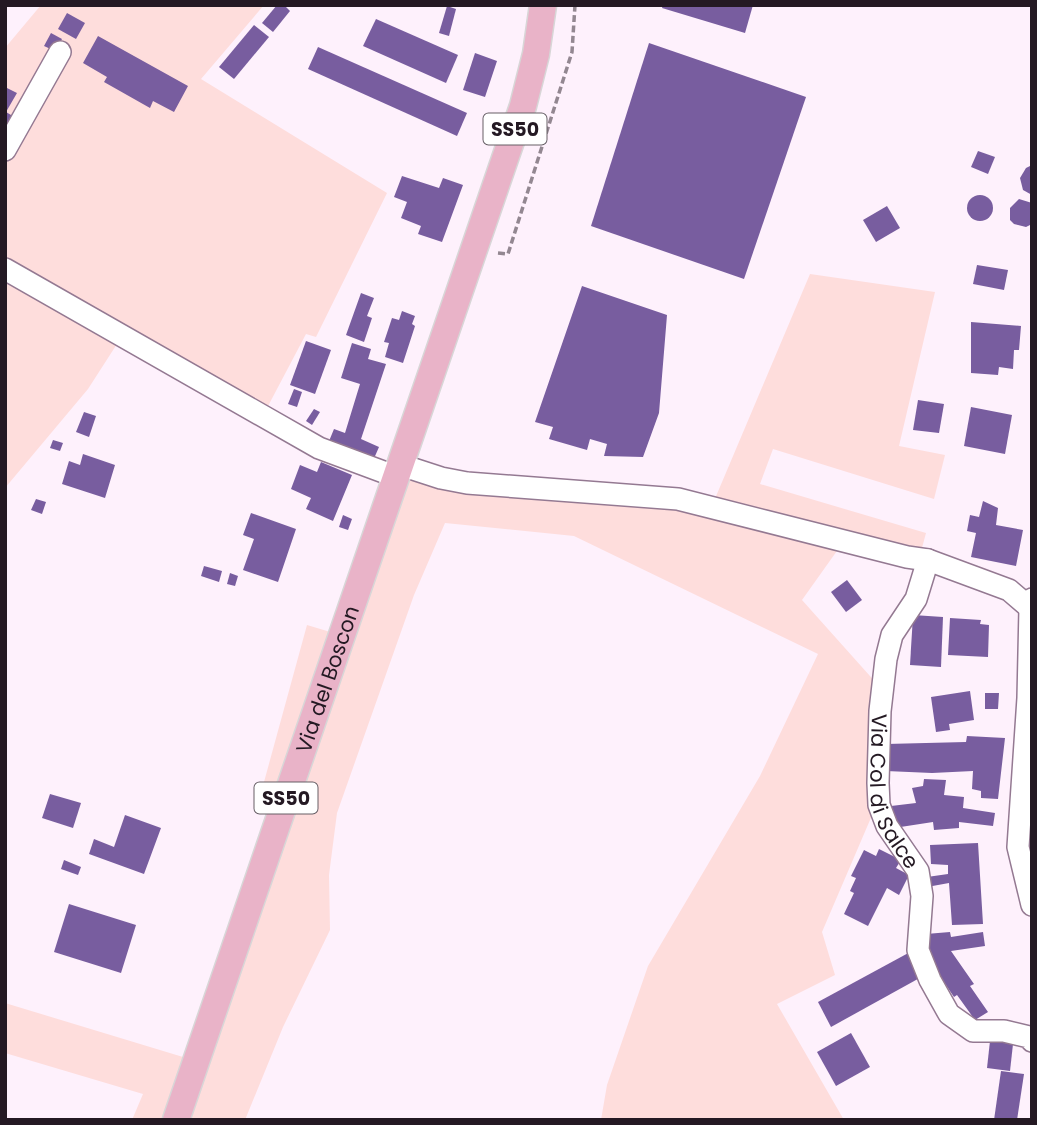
<svg xmlns="http://www.w3.org/2000/svg" width="1037" height="1125" viewBox="0 0 1037 1125" font-family="Poppins,sans-serif">
  <rect width="100%" height="100%" fill="#fef1fc"/>
  <g fill="#fedddc">
    <polygon points="41,5 264,5 201,79 387,193 316,337 306,334 267,408 126,330 88,389 5,488 5,48"/>
    <polygon points="810,274 935,292 899,446 945,455 934,499 773,449 760,484 926,533 919,559 844,541 802,600 878,685 873,813 822,932 835,975 777,1004 844,1120 601,1120 607,1085 648,966 760,776 818,654 574,536 445,523 414,595 337,813 329,875 330,930 283,1027 245,1120 132,1120 143,1094 5,1053 5,1003 183,1057 282,790 264,782 307,625 337,634 407,464 714,501"/>
  </g>
  <g fill="#785d9f">
    <polygon points="277,5 284,5 290,11 273,32 262,23"/>
    <polygon points="663,5 753,5 745,33 662,8"/>
    <polygon points="447,6 456,9 449,36 439,33"/>
    <polygon points="67,13 85,23 76,39 58,29"/>
    <polygon points="376,19 458,55 446,83 363,46"/>
    <polygon points="254,25 269,37 234,79 219,67"/>
    <polygon points="51,33 62,39 55,51 44,46"/>
    <polygon points="98,36 188,86 174,112 153,101 150,108 104,82 107,77 83,63"/>
    <polygon points="649,43 806,97 744,279 591,226"/>
    <polygon points="318,47 467,113 457,136 308,69"/>
    <polygon points="475,53 497,61 485,97 463,90"/>
    <polygon points="5,87 17,93 6,112 16,118 5,136"/>
    <polygon points="978,151 995,157 988,174 971,167"/>
    <polygon points="1032,165 1032,195 1023,190 1020,178 1026,168"/>
    <polygon points="402,176 439,188 443,178 463,185 442,242 418,234 421,226 401,218 407,202 394,197"/>
    <circle cx="980" cy="208" r="13"/>
    <polygon points="1019,199 1032,203 1032,224 1026,227 1014,224 1010,220 1010,208"/>
    <polygon points="887,206 900,228 876,242 863,220"/>
    <polygon points="977,265 1008,270 1004,290 973,284"/>
    <polygon points="582,286 667,315 659,413 643,457 604,456 607,444 590,439 587,450 549,439 553,427 535,422"/>
    <polygon points="361,293 374,298 367,316 372,318 364,342 346,335"/>
    <polygon points="402,311 415,316 412,324 415,326 403,363 385,357 389,343 384,342 392,318 399,320"/>
    <polygon points="971,322 1021,326 1019,350 1014,350 1013,369 999,367 998,375 971,373"/>
    <polygon points="306,341 331,350 315,394 290,385"/>
    <polygon points="352,343 371,349 368,359 386,364 361,439 379,447 372,463 327,446 334,429 345,433 360,384 341,378"/>
    <polygon points="294,389 302,392 297,407 288,404"/>
    <polygon points="918,400 944,404 939,433 913,430"/>
    <polygon points="971,407 1012,415 1005,454 964,446"/>
    <polygon points="314,409 320,412 312,425 306,421"/>
    <polygon points="84,412 96,416 89,437 76,432"/>
    <polygon points="53,440 63,443 60,451 50,448"/>
    <polygon points="83,454 115,465 105,498 62,484 69,461 80,465"/>
    <polygon points="321,462 352,475 333,521 306,509 311,498 291,489 300,465 317,472"/>
    <polygon points="36,499 46,502 42,514 31,510"/>
    <polygon points="983,501 998,508 996,525 1023,530 1016,566 971,557 976,533 967,531 970,515 979,517"/>
    <polygon points="251,513 296,529 278,582 243,570 254,539 243,535"/>
    <polygon points="343,515 352,519 348,530 339,527"/>
    <polygon points="204,566 222,571 219,582 201,576"/>
    <polygon points="230,573 238,576 235,586 227,584"/>
    <polygon points="847,580 862,600 846,612 831,592"/>
    <polygon points="913,615 943,617 941,667 910,665"/>
    <polygon points="950,618 981,620 980,624 989,625 988,657 948,655"/>
    <polygon points="970,691 974,720 949,724 950,730 936,732 931,697"/>
    <polygon points="985,693 999,693 998,709 985,709"/>
    <polygon points="967,736 1005,738 998,799 981,798 981,791 972,789 973,771 932,773 886,771 886,744 966,742"/>
    <polygon points="924,779 946,780 944,795 964,797 963,808 995,813 993,826 959,822 959,828 934,830 933,822 894,828 891,806 916,803 912,788 923,786"/>
    <polygon points="50,794 81,803 73,828 42,818"/>
    <polygon points="125,815 161,828 144,874 89,854 94,839 114,847"/>
    <polygon points="978,843 983,924 952,925 949,883 927,887 927,877 948,874 948,865 931,864 930,845"/>
    <polygon points="879,849 901,860 896,868 909,875 899,895 887,888 868,926 844,914 854,893 850,891 856,878 851,876 864,850 876,856"/>
    <polygon points="64,860 81,867 78,875 61,869"/>
    <polygon points="69,904 136,925 121,973 54,952"/>
    <polygon points="950,932 951,937 983,932 985,946 951,951 974,984 970,986 988,1012 975,1020 957,995 954,997 927,957 926,934"/>
    <polygon points="912,951 925,975 831,1027 818,1002"/>
    <polygon points="851,1033 870,1067 836,1086 817,1052"/>
    <polygon points="990,1041 1013,1044 1010,1071 987,1068"/>
    <polygon points="1001,1071 1024,1074 1017,1120 994,1120"/>
  </g>
  <g fill="none" stroke-linecap="round" stroke-linejoin="round">
    <defs>
      <g id="minor">
        <polyline points="5,150 60,52"/>
        <polyline points="5,269 319,448 397,477"/>
        <polyline points="401,465 441,478 467,483 678,499 907,557 928,560 1009,590 1030,608"/>
        <path id="s1" d="M928,560l-12,39 -24,36 -6,24 -6,52 -2,72 1,22 8,21 31,45 4,25 -4,54 12,30 19,34 24,17h31l25,6 3,4"/>
        <polyline points="1032,599 1030,608 1028,698 1018,847 1032,905"/>
      </g>
      <g id="major">
        <path id="s2" d="M176,1120l347,-1014 13,-52 7,-49"/>
      </g>
    </defs>
    <use href="#minor" stroke="#947992" stroke-width="24"/>
    <use href="#major" stroke="#d8d6d7" stroke-width="29"/>
    <polyline stroke="#938791" stroke-width="3.5" stroke-dasharray="7 3.5" stroke-linecap="butt" points="498,253 508,254 572,52 575,5"/>
    <use href="#minor" stroke="#fff" stroke-width="21"/>
    <use href="#major" stroke="#e9b3c8" stroke-width="26"/>
  </g>
  <g text-anchor="middle" dominant-baseline="central" stroke-width="6" stroke-linejoin="round" paint-order="stroke">
    <g fill="#fff" stroke="#665e65" stroke-width="2">
      <rect x="483.5" y="113.5" width="63" height="31" rx="5"/>
      <rect x="254.5" y="782.5" width="63" height="31" rx="5"/>
    </g>
    <g font-size="19" font-weight="bold" fill="#241923">
      <text x="515" y="129">SS50</text>
      <text x="286" y="798">SS50</text>
    </g>
    <g font-size="21" fill="#241923" stroke="#fff">
      <text stroke="none"><textPath href="#s2" startOffset="466">Via del Boscon</textPath></text>
      <text stroke="none"><textPath href="#s1" startOffset="245">Via Col di Salce</textPath></text>
    </g>
  </g>
  <rect width="1037" height="1125" fill="none" stroke="#241923" stroke-width="14"/>
</svg>
